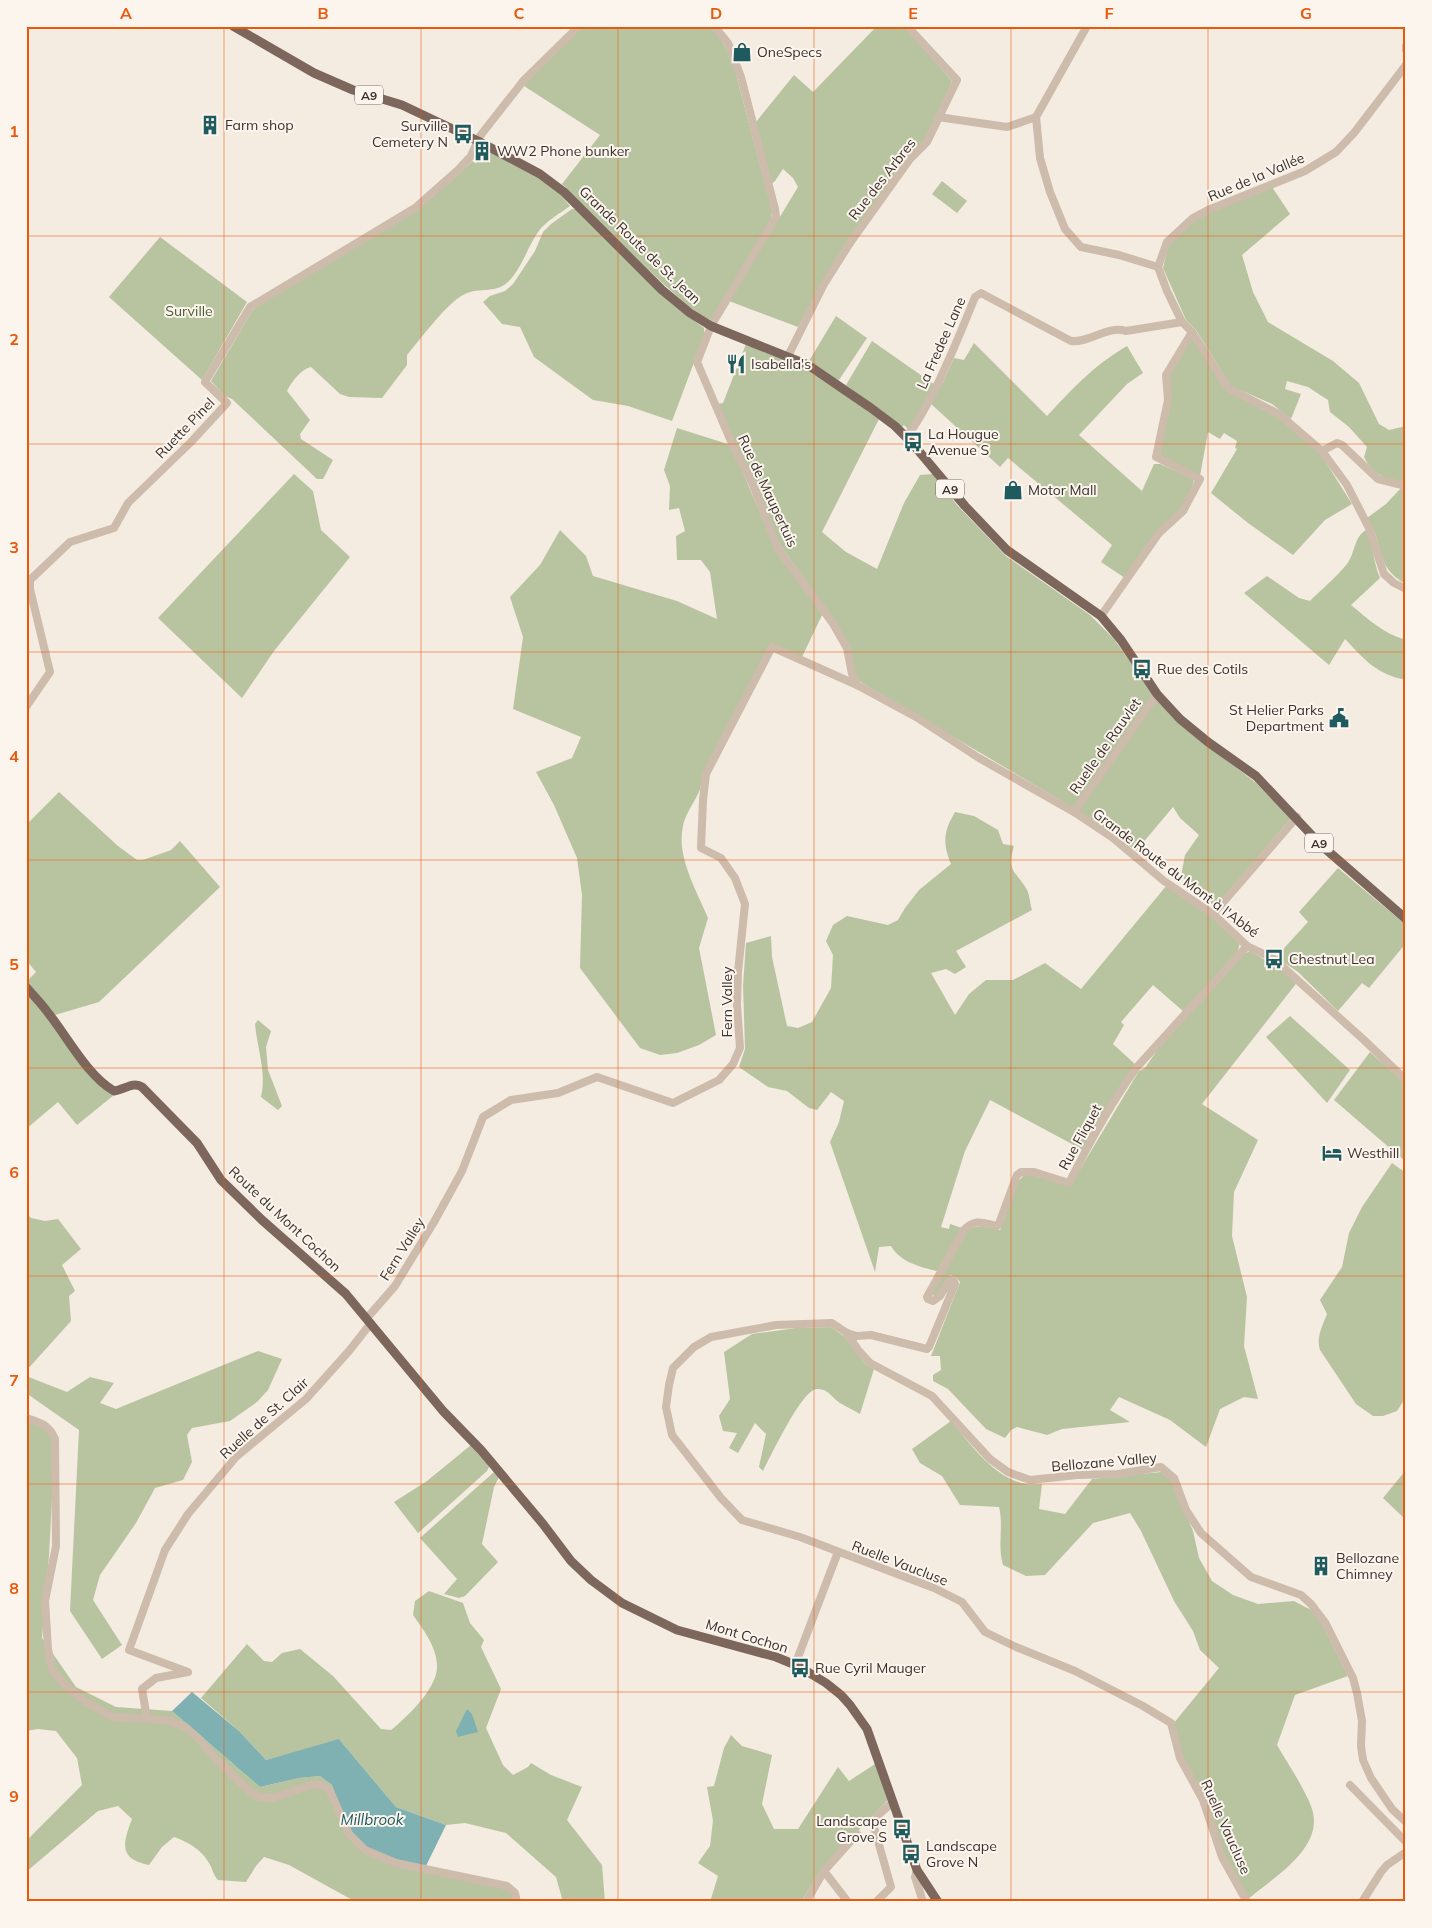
<svg xmlns="http://www.w3.org/2000/svg" width="1432" height="1928" viewBox="0 0 1432 1928" font-family="Mulish,sans-serif">
  <rect width="100%" height="100%" fill="#f4ebe1"/>
  <g fill="#b8c4a0">
    <path d="M583,26h128l12,17 9,16 40,152 -1,10 -59,99c-18,1 -130,-117 -150,-136l38,-49 -76,-49 16,-19z"/>
    <polygon points="877,26 904,26 952,81 926,140 825,279 798,327 729,301 798,187 793,178 783,169 775,181 770,185 756,122 794,75 813,92"/>
    <path d="M489,151l48,25 17,11 16,19c-11,8 -24,15 -32,26 -11,16 -16,36 -30,50 -13,12 -29,5 -43,12 -18,8 -44,45 -58,61v10l-25,33 -33,-1 -9,-3 -29,-27c-10,2 -20,16 -24,24l23,29 -10,14 1,5 32,21 -10,19h-6l-85,-80 -7,-3 -14,-15 41,-70 7,-6 163,-99 37,-32 13,-13 4,2z"/>
    <polygon points="942,181 967,201 957,213 932,194"/>
    <path d="M1272,187l18,27 -48,41 11,37 15,30 65,39 26,22 20,41 10,6 17,-4v57c-20,-5 -32,-6 -42,-26l3,-10 -18,-20 -19,-15 -2,-12 -20,-13 -21,-6 -2,8 16,5 -10,25 -19,-15 -41,-18 -35,-56 -10,-10 -23,-52 6,-25 26,-23 14,-8z"/>
    <polygon points="572,209 576,209 672,304 704,328 704,336 672,421 628,406 593,400 534,357 520,327 502,324 483,302 490,296 505,291 513,284 535,251 543,232 551,224"/>
    <polygon points="160,237 247,302 202,380 109,297"/>
    <polygon points="836,316 867,338 839,380 836,379 809,361"/>
    <polygon points="1192,336 1226,390 1277,417 1320,453 1352,504 1325,520 1293,555 1248,523 1211,493 1237,449 1235,448 1237,441 1224,433 1220,439 1208,432 1200,476 1159,456 1169,375"/>
    <polygon points="872,341 935,385 909,430 904,425 901,428 846,385"/>
    <path d="M974,343l73,73c27,-29 46,-50 80,-70l16,27 -16,11 -48,51 63,56 12,-27h6l34,15c-5,30 -49,75 -69,99l-24,-16 11,-17 -104,-87 -8,9 -70,-64 13,-21 11,-24 10,2z"/>
    <polygon points="746,344 798,364 866,409 879,419 822,532 846,552 877,569 904,503 920,475 933,474 957,505 1006,556 1090,615 1114,639 1158,701 1216,752 1256,783 1291,818 1215,907 1181,876 1185,855 1199,835 1180,818 1173,807 1136,851 1114,834 1072,807 862,683 857,679 834,619 780,545 717,404 723,403"/>
    <path d="M677,428l54,17 45,105 47,63 -21,44 -32,-13 -66,129c-2,23 -17,34 -21,53 -7,31 14,65 25,92l-9,30 17,87 -17,10 -22,8 -17,2 -20,-7 -60,-80 2,-73 -5,-37 -23,-53 -18,-33 36,-14 9,-21 -68,-28 10,-72 -13,-40 30,-32 20,-35 26,26 7,20 84,25 40,18 -7,-47 -9,-12h-24l-1,-24 9,-5 -6,-23 -10,2 1,-24 -6,-16z"/>
    <polygon points="294,474 313,491 321,530 350,557 274,651 242,698 158,618"/>
    <path d="M1401,488l5,1v95c-32,-17 -21,-40 -39,-66l19,-14z"/>
    <path d="M1366,530c8,15 7,32 14,48l-29,27c17,14 33,29 55,35v40c-30,-6 -41,-20 -61,-41l-16,26 -85,-72 23,-17 32,22 11,3c11,-11 31,-28 39,-40 6,-10 6,-25 17,-31z"/>
    <polygon points="59,792 118,846 137,860 143,860 171,850 180,841 220,887 99,1002 55,1015 26,982 36,972 26,960 26,825"/>
    <path d="M955,812l19,4 24,14 5,14 11,2c-8,27 2,24 13,44 3,6 3,14 5,20l-76,41 10,16 -11,7 -9,-5 -15,4 24,42 14,-21 17,-14h27l32,-17 36,26 86,-104 42,29 31,29 -3,10 -54,58 -30,-26 -32,37 3,3 -11,19 23,21 -53,85 -93,-50 -25,51 -24,76 8,2 1,-5 12,4 -25,43c-17,-4 -37,-9 -46,-25l-12,1 -4,25 -45,-130 9,-20 5,-21 -13,-9 -14,18 -8,-2 -22,-17 -19,-4 -29,-20 6,-18 -2,-64 3,-42 25,-7 1,21 15,69 11,2 14,-6 19,-34 2,-33 -7,-14 7,-16 14,-9 41,9 10,-5 7,-12 14,-18 32,-26c-9,-22 -7,-33 4,-52z"/>
    <polygon points="1338,868 1406,925 1406,943 1369,988 1362,983 1338,1011 1298,972 1276,957 1308,922 1299,912"/>
    <path d="M1250,951l49,29 -97,124 56,36 -24,52 -2,44 15,61 -3,49 14,53 -14,-2 -24,12 -14,38 -36,-27 -51,-23 -9,13 20,12 -68,7 -15,6 -30,-8 -6,3 -6,8 -19,-9 -38,-40 -15,-8v-6l8,-5 -1,-14h-9l29,-74 -3,-4 -7,-3 -12,18 -4,3 -2,-3 33,-60c11,-11 21,-5 35,-3l17,-47 6,-7 9,-1 38,11 69,-115 6,-3 17,-25 80,-88z"/>
    <polygon points="26,991 114,1095 77,1125 58,1102 26,1129"/>
    <polygon points="1290,1016 1350,1070 1327,1103 1266,1037"/>
    <path d="M258,1020l13,11 -5,16 2,23 14,36 -4,4 -17,-13c6,-23 -4,-50 -6,-73z"/>
    <polygon points="1370,1052 1406,1084 1406,1162 1334,1100"/>
    <path d="M1392,1163l14,10v224l-9,14 -14,5h-10l-17,-12 -36,-54c-4,-13 2,-23 7,-36l-7,-14 22,-33 7,-34 13,-26z"/>
    <polygon points="26,1213 31,1218 45,1221 58,1219 81,1249 62,1265 75,1291 69,1296 71,1321 26,1371"/>
    <path d="M831,1327l14,10 21,28 8,4 -14,45c-6,-4 -14,-7 -20,-11 -8,-5 -12,-15 -23,-14 -15,0 -46,67 -54,82l-4,-4 7,-33 -11,-11 -17,30 -9,-5 8,-15 -14,-2 -4,-15 11,-17 -6,-47 28,-18 44,-6z"/>
    <polygon points="258,1351 282,1359 268,1390 257,1402 230,1421 192,1428 187,1435 192,1462 183,1480 155,1488 136,1523 100,1575 93,1600 122,1645 102,1659 70,1611 79,1430 26,1393 26,1376 67,1392 90,1377 114,1383 100,1403 116,1409"/>
    <path d="M26,1418l18,6 11,15 -6,117 -7,82 34,49 40,20 56,4 88,76 39,-9 21,-2 12,9 17,49 47,29 111,23 10,16h-161l-67,-37 -25,-8 -8,9 -10,16 -28,-2c-5,-5 -5,-11 -9,-17 -8,-14 -21,-21 -35,-26l-12,10 -13,18c-31,-6 -26,-22 -17,-46l-14,-13 -20,5 -72,61v-31l56,-56 -5,-27 -21,-27 -18,-2 -12,2v-123l3,-2 -3,-10z"/>
    <path d="M951,1421c23,27 51,69 91,63l-3,25 26,5 27,-35 69,-7 11,9 21,50 6,27 13,23 21,14 25,9 36,-3 17,9 10,12 27,54 -53,19 -18,50c11,19 26,41 34,61 16,41 -37,71 -63,93 -31,-55 -58,-114 -75,-175l46,-56 -19,-18 -7,-19 -19,-30 -33,-70 -11,-18 -37,10 -48,52 -19,1 -23,-11c-6,-20 1,-39 -4,-58l-39,-2 -18,-29 -22,-13 -8,-14z"/>
    <polygon points="471,1445 490,1465 487,1471 418,1533 394,1502 427,1481"/>
    <polygon points="1406,1470 1406,1520 1383,1498"/>
    <polygon points="494,1472 499,1477 494,1487 482,1544 498,1562 465,1596 459,1598 444,1594 457,1579 420,1538"/>
    <path d="M429,1591l34,12 7,20 14,17 -3,7 20,42 -15,39 17,37 10,10 15,-8 3,-4 20,12 31,12 -15,33 35,45 3,37h-42l-7,-25 -50,-44 -41,-10 -19,2 -50,-18 -56,-67 -74,20 -27,-29 -38,-33 46,-54 17,17 8,1 10,-9 18,-4 33,27 48,53 10,1c17,-14 48,-43 46,-66 -1,-18 -14,-35 -24,-49l2,-14z"/>
    <polygon points="731,1735 742,1746 772,1755 762,1804 774,1829 798,1829 838,1767 849,1781 875,1764 888,1800 822,1868 801,1902 710,1902 718,1876 698,1863 710,1846 713,1821 707,1787 714,1786 724,1748"/>
  </g>
  <g fill="#7fb0b2">
    <polygon points="192,1692 239,1731 266,1760 339,1739 396,1807 446,1825 425,1868 365,1850 349,1834 332,1785 320,1776 299,1778 260,1787 172,1711"/>
    <polygon points="467,1709 472,1714 478,1732 458,1737 456,1731"/>
  </g>
  <g fill="none" stroke-linecap="round" stroke-linejoin="round">
    <g stroke="#cdbbac" stroke-width="8">
      <polyline points="714,26 728,43 741,77 775,209 776,217 711,326 697,362 733,446 753,485 778,549 832,622 847,648 852,674 857,685"/>
      <polyline points="1087,26 1036,117 1040,158 1050,192 1065,229 1081,247 1119,255 1158,267"/>
      <polyline points="1406,46 1406,50"/>
      <polyline points="938,117 1007,127 1036,117"/>
      <polyline points="1158,267 1167,291 1182,322 1192,332 1228,388 1279,414 1322,451 1347,485 1369,528 1384,574 1394,583 1406,589"/>
      <polyline points="1158,267 1167,242 1193,218 1208,210 1305,171 1336,152 1354,133 1406,65"/>
      <polyline points="788,356 824,284 850,243 910,159 927,142 957,80 907,26"/>
      <path d="M906,437c10,-11 16,-24 23,-36 18,-34 32,-69 46,-104l6,-4 90,48c19,2 36,-16 55,-10l56,-9"/>
      <polyline points="1322,451 1337,443 1342,445 1378,479 1406,486"/>
      <polyline points="1101,616 1159,533 1183,511 1200,479 1156,457 1168,400 1166,375 1192,332"/>
      <polyline points="26,707 50,672 30,589 30,580 70,542 114,528 128,503 191,442 227,403 205,382 250,307 415,208 458,170 471,156 480,136 524,80 579,26"/>
      <polyline points="1074,812 1157,694"/>
      <polyline points="1213,914 1297,817"/>
      <polyline points="367,1318 395,1286 434,1222 462,1171 483,1117 511,1100 558,1093 597,1077 673,1103 719,1080 733,1064 740,1048 737,1005 738,972 745,904 735,878 721,858 701,848 703,800 706,774 772,647 857,685 916,717 979,758 1074,812 1113,838 1164,881 1213,914 1247,946 1274,959 1364,1040 1406,1080"/>
      <path d="M847,1333l10,3 14,-1 56,14 2,-2 26,-63 -1,-3 -4,-1 -10,16 -7,5 -5,-2 -1,-2 37,-67c11,-12 19,-7 33,-4l2,-2 18,-49 4,-3h13l35,11c20,-40 42,-80 68,-116l110,-121"/>
      <path d="M26,1418c14,4 23,7 29,21l1,107 -11,55 3,48 4,21 14,16 20,16 26,15 52,3 20,6 14,12 20,23 31,30 10,6 13,1 42,-14 10,2 6,5 19,43 16,16 31,13 111,23 8,7 2,9"/>
      <polyline points="795,1665 838,1552"/>
      <polyline points="147,1719 142,1689 156,1678 188,1672 129,1650 165,1550 188,1514 236,1457 306,1399 349,1351 371,1323"/>
      <polyline points="1350,1785 1406,1842"/>
      <polyline points="917,1870 915,1877 923,1902"/>
      <polyline points="824,1871 848,1902"/>
      <polyline points="806,1902 824,1871 857,1834"/>
      <polyline points="876,1902 891,1887 874,1827 877,1816 893,1802"/>
      <polyline points="1247,1902 1222,1857 1203,1800 1180,1758 1171,1723 1143,1706 1075,1671 1016,1647 985,1632 962,1602 934,1588 800,1537 742,1520 721,1498 672,1435 666,1407 669,1385 673,1368 694,1347 711,1337 776,1325 832,1323 847,1333 858,1350 870,1363 932,1396 990,1459 1008,1472 1030,1480 1077,1475 1118,1474 1161,1467 1174,1478 1186,1510 1201,1533 1251,1577 1301,1595 1311,1604 1326,1624 1353,1678 1357,1693 1362,1721 1361,1746 1363,1760 1371,1778 1392,1809 1406,1822"/>
      <polyline points="1362,1902 1381,1872 1387,1865 1406,1852"/>
    </g>
    <g stroke="#7d675c" stroke-width="9">
      <polyline points="233,26 314,73 353,90 402,105 478,141 540,174 564,192 662,290 690,313 711,326 808,365 871,408 895,426 912,443 965,506 1007,550 1101,616 1121,640 1157,694 1180,719 1208,742 1256,776 1321,845 1406,919"/>
      <path d="M26,987c8,9 16,17 23,27 19,24 38,61 65,77 10,-1 19,-10 28,-4l55,56 24,37 41,40 84,74 98,118 37,38 62,74 28,37 20,19 31,23 55,27 99,27 22,9 28,17 15,12 9,10 17,24 50,141 21,32"/>
    </g>
  </g>
  <path fill="none" stroke="#e8590c" stroke-width="1" stroke-opacity="0.55" d="M224,26v1876M421,26v1876M618,26v1876M814,26v1876M1011,26v1876M1208,26v1876M26,236h1380M26,444h1380M26,652h1380M26,860h1380M26,1068h1380M26,1276h1380M26,1484h1380M26,1692h1380"/>
  <defs>
    <symbol id="shop-bare" viewBox="-9 -9 18 18"><path d="M-5-2.5h2.3a2.7 3.5 0 0 1 5.4 0H5L5.5 6h-11ZM-1.5-2.5h3a1.5 2.3 0 0 0-3 0Z" fill="#1f5a5e" stroke="#fbf5ee" stroke-width="2.5" paint-order="stroke"/></symbol>
    <symbol id="building-bare" viewBox="-9 -9 18 18"><path d="M-4-6H4V6H1V3H-1V6H-4ZM-2.5-4.3h1.7v1.8h-1.7ZM.8-4.3h1.7v1.8H.8ZM-2.5-1h1.7V.8h-1.7ZM.8-1h1.7V.8H.8Z" fill="#1f5a5e" stroke="#fbf5ee" stroke-width="2.5" paint-order="stroke"/></symbol>
    <symbol id="bus-bare" viewBox="-9 -9 18 18"><path d="M-5-6H5V4H4V6H2V4H-2V6H-4V4H-5ZM-3.5-4V0h7V-4ZM-3.5 1.2v1.5H-2V1.2ZM2 1.2v1.5H3.5V1.2Z" fill="#1f5a5e" stroke="#fbf5ee" stroke-width="2.5" paint-order="stroke"/></symbol>
    <symbol id="restaurant-bare" viewBox="-9 -9 18 18"><path d="M-5-6h1v4h1v-4h1v4h1v-4h1v5L-1.5 .5V6h-2V.5L-5-1ZM5-6V6H3V1.5H1.5Q1.5-4 5-6Z" fill="#1f5a5e" stroke="#fbf5ee" stroke-width="2.5" paint-order="stroke"/></symbol>
    <symbol id="civic-bare" viewBox="-9 -9 18 18"><path d="M-.6-6.5H3V-4.5H.6V-3L4-1V1h2V6H-6V1h2V-1L-.6-3ZM-1.2 2.5V6h2.4V2.5Z" fill="#1f5a5e" stroke="#fbf5ee" stroke-width="2.5" paint-order="stroke"/></symbol>
    <symbol id="hotel-bare" viewBox="-9 -9 18 18"><path d="M-6-4.5h1.5V1H6V5H4.5V3h-9V5H-6ZM-4 0a1.8 1.8 0 1 1 3.6 0ZM.5 0V-2.5h3Q6-2.5 6 0Z" fill="#1f5a5e" stroke="#fbf5ee" stroke-width="2.5" paint-order="stroke"/></symbol>
  </defs>
  <g fill-rule="evenodd">
    <use href="#shop-bare" x="728" y="38" width="28" height="28"/>
    <use href="#building-bare" x="196" y="111" width="28" height="28"/>
    <use href="#bus-bare" x="449" y="120" width="28" height="28"/>
    <use href="#building-bare" x="468" y="137" width="28" height="28"/>
    <use href="#restaurant-bare" x="722" y="350" width="28" height="28"/>
    <use href="#bus-bare" x="899" y="428" width="28" height="28"/>
    <use href="#shop-bare" x="999" y="476" width="28" height="28"/>
    <use href="#bus-bare" x="1128" y="655" width="28" height="28"/>
    <use href="#civic-bare" x="1325" y="704" width="28" height="28"/>
    <use href="#bus-bare" x="1260" y="945" width="28" height="28"/>
    <use href="#hotel-bare" x="1318" y="1139" width="28" height="28"/>
    <use href="#building-bare" x="1307" y="1552" width="28" height="28"/>
    <use href="#bus-bare" x="786" y="1654" width="28" height="28"/>
    <use href="#bus-bare" x="888" y="1815" width="28" height="28"/>
    <use href="#bus-bare" x="897" y="1840" width="28" height="28"/>
  </g>
  <g text-anchor="middle" dominant-baseline="central" stroke-width="4" stroke-linejoin="round" paint-order="stroke">
    <g fill="#fbf5ee" stroke="#756b66" stroke-width="1">
      <rect x="355" y="85.5" width="28" height="19" rx="4"/>
      <rect x="936" y="479.5" width="28" height="19" rx="4"/>
      <rect x="1305" y="833.5" width="28" height="19" rx="4"/>
    </g>
    <g font-size="12" font-weight="bold" fill="#3b302b">
      <text x="369" y="95">A9</text>
      <text x="950" y="489">A9</text>
      <text x="1319" y="843">A9</text>
    </g>
    <g font-size="14" fill="#3b302b" stroke="#fbf5ee" text-anchor="start">
      <text x="757" y="52">OneSpecs</text>
      <text x="225" y="125">Farm shop</text>
      <text x="448" y="126" text-anchor="end">Surville<tspan x="448" dy="16">Cemetery N</tspan></text>
      <text x="497" y="151">WW2 Phone bunker</text>
      <text x="751" y="364">Isabella's</text>
      <text x="928" y="434">La Hougue<tspan x="928" dy="16">Avenue S</tspan></text>
      <text x="1028" y="490">Motor Mall</text>
      <text x="1157" y="669">Rue des Cotils</text>
      <text x="1324" y="710" text-anchor="end">St Helier Parks<tspan x="1324" dy="16">Department</tspan></text>
      <text x="1289" y="959">Chestnut Lea</text>
      <text x="1347" y="1153">Westhill</text>
      <text x="1336" y="1558">Bellozane<tspan x="1336" dy="16">Chimney</tspan></text>
      <text x="815" y="1668">Rue Cyril Mauger</text>
      <text x="887" y="1821" text-anchor="end">Landscape<tspan x="887" dy="16">Grove S</tspan></text>
      <text x="926" y="1846">Landscape<tspan x="926" dy="16">Grove N</tspan></text>
    </g>
    <g font-size="14" fill="#3b302b" stroke="#fbf5ee">
      <text transform="translate(1256 177) rotate(-23)">Rue de la Vallée</text>
      <text transform="translate(882 179) rotate(-52)">Rue des Arbres</text>
      <text transform="translate(640 245) rotate(44)">Grande Route de St. Jean</text>
      <text transform="translate(941 343) rotate(-66)">La Fredee Lane</text>
      <text transform="translate(185 428) rotate(-46)">Ruette Pinel</text>
      <text transform="translate(768 491) rotate(65)">Rue de Maupertuis</text>
      <text transform="translate(1105 746) rotate(-55)">Ruelle de Rauvlet</text>
      <text transform="translate(1176 873) rotate(37)">Grande Route du Mont à l'Abbé</text>
      <text transform="translate(727 1002) rotate(-90)">Fern Valley</text>
      <text transform="translate(1080 1137) rotate(-61)">Rue Fliquet</text>
      <text transform="translate(285 1219) rotate(43)">Route du Mont Cochon</text>
      <text transform="translate(402 1249) rotate(-58)">Fern Valley</text>
      <text transform="translate(264 1418) rotate(-42)">Ruelle de St. Clair</text>
      <text transform="translate(1104 1462) rotate(-5)">Bellozane Valley</text>
      <text transform="translate(900 1563) rotate(21)">Ruelle Vaucluse</text>
      <text transform="translate(747 1636) rotate(17)">Mont Cochon</text>
      <text transform="translate(1226 1827) rotate(66)">Ruelle Vaucluse</text>
    </g>
    <g font-size="14" fill="#4a5a2e" stroke="#fbf5ee">
      <text x="189" y="311">Surville</text>
    </g>
    <g font-size="15" font-style="italic" fill="#1f5a5e" stroke="#fbf5ee">
      <text x="372" y="1819">Millbrook</text>
    </g>
  </g>
  <rect width="1432" height="1928" fill="none" stroke="#fbf5ee" stroke-width="55"/>
  <rect x="28" y="28" width="1376" height="1872" fill="none" stroke="#e8590c" stroke-width="2"/>
  <g font-size="16" text-anchor="middle" font-weight="bold" fill="#e8590c">
    <text x="126" y="19">A</text>
    <text x="323" y="19">B</text>
    <text x="519" y="19">C</text>
    <text x="716" y="19">D</text>
    <text x="913" y="19">E</text>
    <text x="1109" y="19">F</text>
    <text x="1306" y="19">G</text>
    <text x="14" y="137">1</text>
    <text x="14" y="345">2</text>
    <text x="14" y="553">3</text>
    <text x="14" y="762">4</text>
    <text x="14" y="970">5</text>
    <text x="14" y="1178">6</text>
    <text x="14" y="1386">7</text>
    <text x="14" y="1594">8</text>
    <text x="14" y="1802">9</text>
  </g>
</svg>
